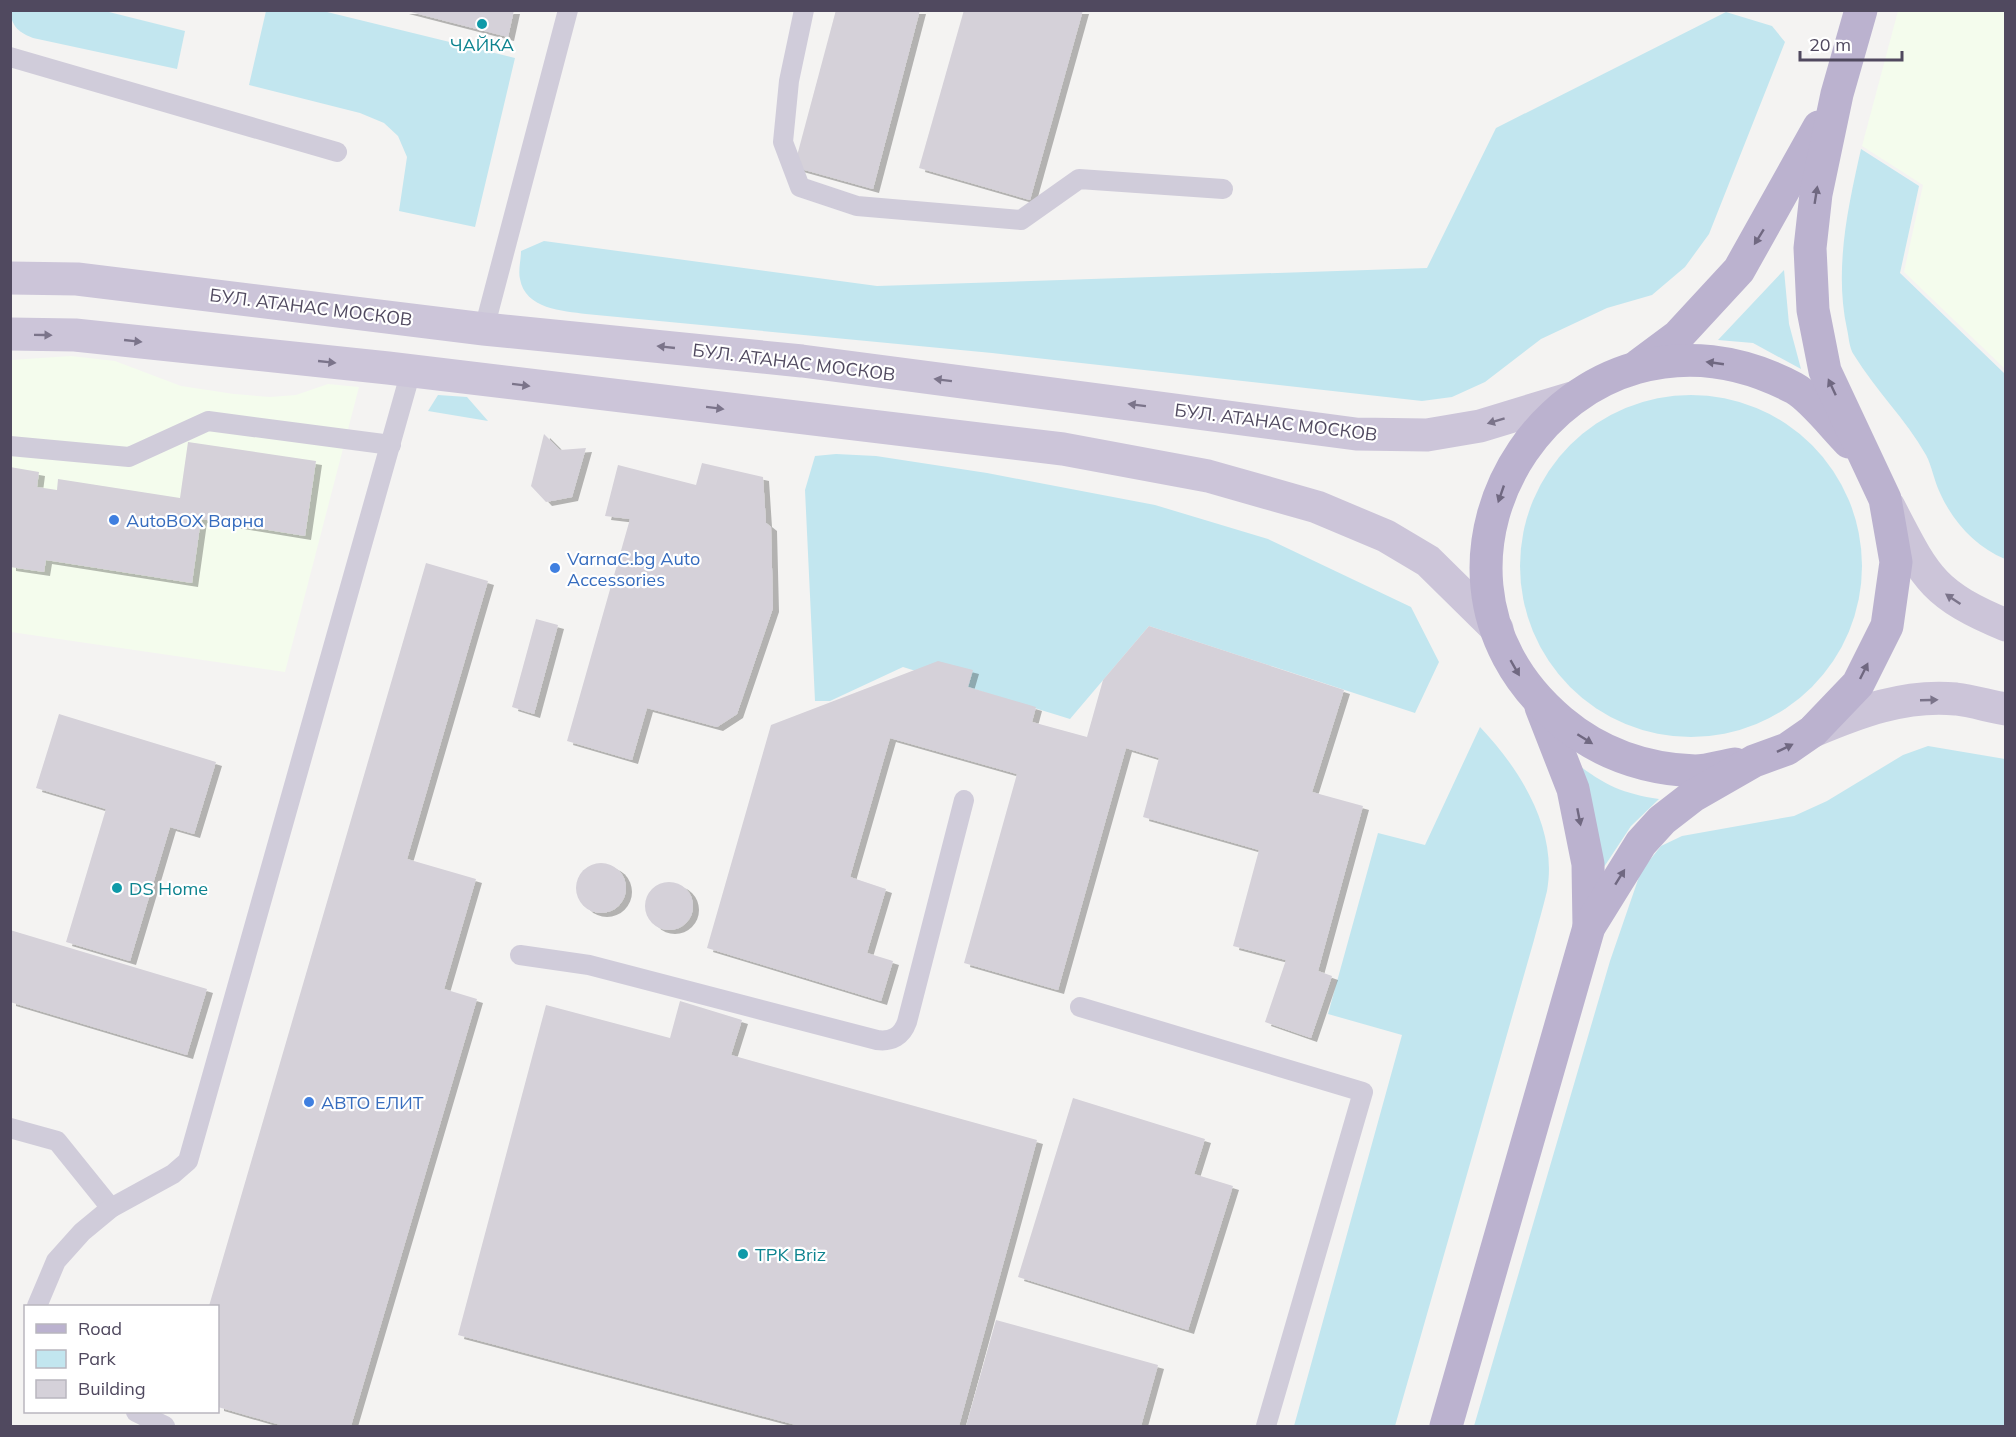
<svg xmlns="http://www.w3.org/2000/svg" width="2016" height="1437" viewBox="0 0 2016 1437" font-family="Mulish,sans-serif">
  <defs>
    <filter id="shadow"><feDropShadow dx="6" dy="4" stdDeviation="0" flood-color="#0004"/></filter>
  </defs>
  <rect width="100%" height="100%" fill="#f4f3f2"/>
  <g fill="#f4fced">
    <polygon points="1898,11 2005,11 2005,369 1904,272 1923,185 1862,146"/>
    <polygon points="71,356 115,361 181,386 234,394 270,397 296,395 328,384 359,387 285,672 11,632 11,360"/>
  </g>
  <g fill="#c2e6ef">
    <path d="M11,10l94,1 80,20 -8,38 -144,-31c-13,-5 -23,-12 -22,-28z"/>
    <polygon points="266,11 323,11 515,58 475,227 399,211 407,157 398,136 384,123 360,113 249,85"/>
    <path d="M1726,12l46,14 13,16 -76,192 -24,33 -33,28 -45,13 -66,31 -56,43 -33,15 -30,4 -430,-48 -406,-39c-23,-3 -61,-5 -66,-35 -2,-8 1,-20 1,-28l23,-10 333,45 550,-18 69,-140z"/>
    <path d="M1861,149l58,37 -19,87 105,101v185c-29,-12 -52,-37 -65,-66 -6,-12 -8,-27 -14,-38 -21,-37 -50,-64 -72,-100 -5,-7 -5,-18 -7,-26 -13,-60 1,-122 14,-180z"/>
    <polygon points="1784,270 1789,324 1801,369 1753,343 1718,340"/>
    <polygon points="438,395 467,397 488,421 428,411"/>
    <circle cx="1691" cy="566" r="171"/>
    <polygon points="836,454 876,456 987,473 1155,505 1268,539 1411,607 1439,662 1415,713 1149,626 1070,719 903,667 830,701 815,701 805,490 815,456"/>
    <path d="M1480,727c41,43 78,103 67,164 -4,17 -9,33 -13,49l-139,486h-101l108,-391 -74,-21 50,-181 47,12z"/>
    <polygon points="1928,746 2005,759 2005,1426 1474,1426 1610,961 1641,871 1661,846 1682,836 1794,816 1827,801 1903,755"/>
    <path d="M1576,763c28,22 48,31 83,36l-28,27 -31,47z"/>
  </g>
  <g fill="#d5d1d9" filter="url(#shadow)">
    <polygon points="403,10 514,10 508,37"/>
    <polygon points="836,10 920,10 873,189 794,167"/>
    <polygon points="964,10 1083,10 1030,200 919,168"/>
    <polygon points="544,434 560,450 586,448 572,497 546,502 531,486"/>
    <polygon points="188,442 316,461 305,536 201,519 192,583 46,560 44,572 10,567 10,467 39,472 37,487 57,490 58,479 180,498"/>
    <polygon points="702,463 763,477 766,523 771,527 773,608 737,714 717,727 647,708 632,760 567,741 630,519 605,516 618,465 696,485"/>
    <polygon points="426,563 488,581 407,859 476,879 444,989 477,999 351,1426 284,1426 218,1407 218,1306 209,1306"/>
    <polygon points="536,619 558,625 534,714 512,707"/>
    <polygon points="1149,626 1344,690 1312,792 1363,806 1318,971 1332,976 1311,1038 1265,1022 1286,960 1233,946 1259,850 1143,817 1159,758 1126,748 1058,990 964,963 1017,774 890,738 850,877 886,889 867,953 893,961 881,1001 707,948 771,725 938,661 973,670 968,687 1036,707 1032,722 1087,737 1103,680"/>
    <polygon points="59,714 216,762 194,834 170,827 130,961 66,942 106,809 36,788"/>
    <circle cx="601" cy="888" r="25"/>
    <circle cx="669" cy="906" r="24"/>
    <polygon points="10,930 207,989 187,1055 10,1002"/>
    <polygon points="680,1001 742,1020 731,1055 1037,1140 959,1426 800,1426 458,1335 546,1005 670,1038"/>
    <polygon points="1073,1098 1205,1139 1194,1174 1233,1186 1188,1330 1018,1277"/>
    <polygon points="996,1320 1158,1365 1141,1426 966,1426"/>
  </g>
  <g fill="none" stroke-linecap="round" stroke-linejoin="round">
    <g stroke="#d0ccda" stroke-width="20">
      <polyline points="804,10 789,81 783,142 800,187 857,206 1021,220 1079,179 1223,189"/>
      <polyline points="10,57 337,152"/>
      <polyline points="484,329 568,10"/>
      <polyline points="10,446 129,457 208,421 391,445"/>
      <path d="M520,955l69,10 288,75c15,2 25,-4 30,-18l57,-222"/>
      <polyline points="1080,1007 1363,1092 1266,1426"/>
      <polyline points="10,1128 57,1141 111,1208"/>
      <polyline points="37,1306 56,1261 82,1232 111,1208 173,1174 188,1161 411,371"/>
      <polyline points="136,1412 165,1426"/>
    </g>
    <g stroke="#ccc5d9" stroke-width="33">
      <polyline points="10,278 77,279 484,329 802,361 1356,434 1427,435 1480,426 1572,398"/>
      <polyline points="10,334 75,335 388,368 1063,449 1208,476 1317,507 1386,536 1428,561 1497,629"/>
      <path d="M1889,507c36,69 42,87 117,118"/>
      <path d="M1813,731c45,-19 92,-37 143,-32 16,2 33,7 50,10"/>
    </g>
    <g stroke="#bbb2cf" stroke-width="33">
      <polyline points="1639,365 1678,336 1739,270 1819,127"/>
      <polyline points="1541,707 1573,789 1588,864 1589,927"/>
      <path d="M1735,764c-13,2 -28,7 -40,7 -50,-2 -96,-18 -134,-50 -187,-157 8,-452 233,-333 18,10 40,39 55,54"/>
      <polyline points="1446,1426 1589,927 1641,843 1662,820 1693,796 1754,761 1787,749 1813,731 1858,684 1887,626 1896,562 1885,499 1825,371 1813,310 1810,248 1816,194 1837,94 1861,10"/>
    </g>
  </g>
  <defs><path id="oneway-solid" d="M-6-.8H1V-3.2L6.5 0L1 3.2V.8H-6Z" transform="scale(1.5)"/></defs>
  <g fill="#706881">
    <use href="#oneway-solid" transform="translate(1816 195) rotate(-81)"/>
    <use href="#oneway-solid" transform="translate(1759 237) rotate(122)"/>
    <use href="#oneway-solid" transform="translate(1715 363) rotate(-172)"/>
    <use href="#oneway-solid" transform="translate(1832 387) rotate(-115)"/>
    <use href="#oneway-solid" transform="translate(1501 494) rotate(109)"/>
    <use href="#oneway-solid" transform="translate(1515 668) rotate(60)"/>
    <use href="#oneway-solid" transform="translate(1864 671) rotate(-64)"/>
    <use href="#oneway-solid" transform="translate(1585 739) rotate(32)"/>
    <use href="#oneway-solid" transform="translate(1785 748) rotate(-26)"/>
    <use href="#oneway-solid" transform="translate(1579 817) rotate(79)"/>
    <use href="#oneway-solid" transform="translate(1620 877) rotate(-58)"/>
  </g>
  <g fill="#7b748a">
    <use href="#oneway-solid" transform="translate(43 335) rotate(1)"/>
    <use href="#oneway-solid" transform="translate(133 341) rotate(6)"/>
    <use href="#oneway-solid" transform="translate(666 347) rotate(-174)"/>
    <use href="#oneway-solid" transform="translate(327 362) rotate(6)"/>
    <use href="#oneway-solid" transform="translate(943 380) rotate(-173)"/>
    <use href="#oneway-solid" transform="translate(521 385) rotate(7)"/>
    <use href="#oneway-solid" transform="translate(1137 405) rotate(-173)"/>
    <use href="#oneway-solid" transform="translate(715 408) rotate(7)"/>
    <use href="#oneway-solid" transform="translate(1496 421) rotate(163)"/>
    <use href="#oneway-solid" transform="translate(1953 599) rotate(-146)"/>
    <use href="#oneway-solid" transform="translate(1929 700) rotate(-2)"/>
  </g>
  <g fill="#0f9aa8" stroke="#fff" stroke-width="2">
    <circle cx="482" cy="24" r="6"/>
    <circle cx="117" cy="888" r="6"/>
    <circle cx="743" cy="1254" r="6"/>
  </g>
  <g fill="#3f7fe0" stroke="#fff" stroke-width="2">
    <circle cx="114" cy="520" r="6"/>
    <circle cx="555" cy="568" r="6"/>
    <circle cx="309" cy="1102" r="6"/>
  </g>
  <g text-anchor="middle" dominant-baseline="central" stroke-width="4.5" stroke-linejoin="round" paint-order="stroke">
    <g font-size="18" fill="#0d838f" stroke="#fff" text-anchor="start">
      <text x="482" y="44" text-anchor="middle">ЧАЙКА</text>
      <text x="129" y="888">DS Home</text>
      <text x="755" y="1254">TPK Briz</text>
    </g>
    <g font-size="18" fill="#50495f" stroke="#fff">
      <text transform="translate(311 307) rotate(7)">БУЛ. АТАНАС МОСКОВ</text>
      <text transform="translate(794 362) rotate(7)">БУЛ. АТАНАС МОСКОВ</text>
      <text transform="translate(1276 422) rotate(7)">БУЛ. АТАНАС МОСКОВ</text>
    </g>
    <g font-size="18" fill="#366cbe" stroke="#fff" text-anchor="start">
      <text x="126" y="520">AutoBOX Варна</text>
      <text x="567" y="558">VarnaC.bg Auto<tspan x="567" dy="21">Accessories</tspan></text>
      <text x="321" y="1102">АВТО ЕЛИТ</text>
    </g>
  </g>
  <rect width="2016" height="1437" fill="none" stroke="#50495f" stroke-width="24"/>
  <rect x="24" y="1305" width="195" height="108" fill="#ffffff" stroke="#b9b6bf" stroke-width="1.5"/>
  <rect x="36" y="1324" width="30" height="9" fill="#bbb2cf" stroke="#b9b6bf" stroke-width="1.5"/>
  <text x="78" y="1335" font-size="18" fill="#50495f">Road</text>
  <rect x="36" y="1350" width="30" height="18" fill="#c2e6ef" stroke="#b9b6bf" stroke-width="1.5"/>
  <text x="78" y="1365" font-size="18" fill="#50495f">Park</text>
  <rect x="36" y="1380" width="30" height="18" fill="#d5d1d9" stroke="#b9b6bf" stroke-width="1.5"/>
  <text x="78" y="1395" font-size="18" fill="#50495f">Building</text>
  <path d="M1800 51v9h102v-9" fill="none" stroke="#50495f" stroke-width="3"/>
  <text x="1809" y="51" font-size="18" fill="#50495f" stroke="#ffffff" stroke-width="4.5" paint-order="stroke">20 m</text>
</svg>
